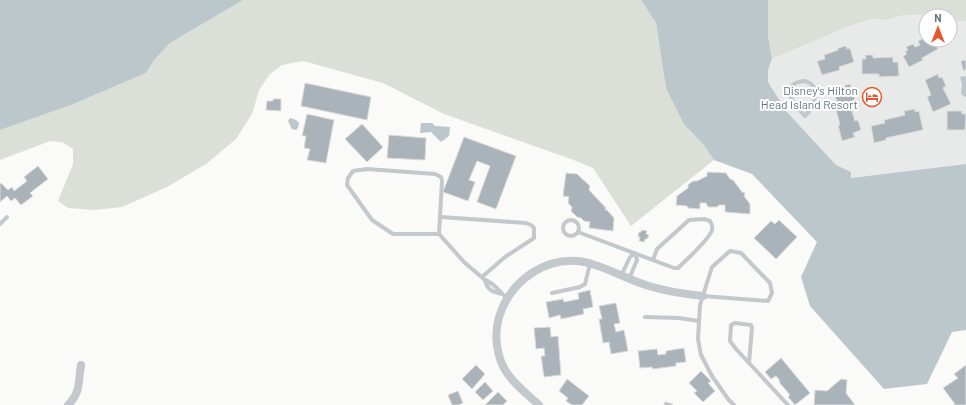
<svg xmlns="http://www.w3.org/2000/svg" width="966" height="405" viewBox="0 0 966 405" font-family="Barlow,sans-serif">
  <rect width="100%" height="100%" fill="#fafaf8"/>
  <polygon fill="#e8e9e9" points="904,15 927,16 926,16 926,40 950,40 950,21 966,21 966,164 851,178 850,172 836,165 787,112 768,82 768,70 772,59 852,25 872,19 886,20"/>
  <g fill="#dadfd7">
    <polygon points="243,0 641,0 656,23 666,88 714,160 631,226 593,168 571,159 444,114 383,83 303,61 282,65 270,74 259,90 252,114 236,139 206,164 167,187 122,207 94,210 68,208 58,201 73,164 73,149 62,142 50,141 0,160 0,130 71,105 146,73 154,60 170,43"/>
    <polygon points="768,0 966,0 966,21 950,21 950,16 904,15 886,20 872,19 852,25 772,59 768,35"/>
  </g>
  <g fill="#bbc7cb">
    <polygon points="0,0 243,0 170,43 154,60 146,73 71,105 0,130"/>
    <polygon points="641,0 768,0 768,35 772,59 768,70 768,82 787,112 836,165 851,172 851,178 966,164 966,330 952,332 927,384 884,389 810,306 801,277 817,242 752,174 714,160 703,144 684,124 666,88 656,23"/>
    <polygon points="966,76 966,97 962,95 961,93 962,84 960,77"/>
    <polygon points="290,118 296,120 299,123 298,128 296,130 292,129 288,121"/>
    <polygon points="421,123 432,123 435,126 450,127 449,136 441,142 431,132 420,133"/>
  </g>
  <g fill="#aab3b9" stroke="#dcdcda">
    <polygon points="926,37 926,40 933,40 938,49 922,58 923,60 909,67 903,56 907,54 905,52 908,50 906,47 913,44 915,47 920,45 918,41"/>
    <polygon points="846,46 847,49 850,48 854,62 839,67 840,70 822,75 817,61 825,59 824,55 838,50 838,48"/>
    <polygon points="865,55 873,55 873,58 893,57 893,62 898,62 899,76 879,77 879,74 862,74 862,59 866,59"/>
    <polygon points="966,60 966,70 963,70 961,61"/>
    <polygon points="938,74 939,78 942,77 946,86 943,88 951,104 933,112 927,97 931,95 925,80"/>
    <polygon points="305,83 371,97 367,120 301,106"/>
    <polygon points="850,84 855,100 849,102 855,121 858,120 861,130 853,133 855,137 842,141 838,125 840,125 835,106 838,105 833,89"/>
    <polygon points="273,99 281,99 281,111 266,110 267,101 273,101"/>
    <polygon points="915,109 915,112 919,111 923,130 886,138 886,140 874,143 871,126 885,123 884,120 905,115 904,111"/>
    <polygon points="947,111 962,111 962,114 966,114 965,130 947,130"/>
    <polygon points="307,114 334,120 326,163 307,160 310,149 304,148 306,136 302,136"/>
    <polygon points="362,124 383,147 367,162 345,139"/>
    <polygon points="389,135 426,138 425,160 387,158"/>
    <polygon points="464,137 516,156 496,209 477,202 490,166 477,161 469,180 475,182 468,201 443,192"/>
    <polygon points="38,166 48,179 30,193 33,196 21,205 15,198 11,201 7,196 0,202 0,184 1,183 8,190 12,187 14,191 27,181 24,177"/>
    <polygon points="707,172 726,173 730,179 733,180 742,192 745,193 744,196 750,204 750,214 725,212 725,205 719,205 717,207 708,207 706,203 700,203 700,209 688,208 687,206 676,205 677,196 688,188 688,185 693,181 697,181 707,176"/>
    <polygon points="566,173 577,174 590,186 589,190 606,208 605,210 607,210 614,218 613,231 589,228 590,222 584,221 581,218 577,217 571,211 572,207 568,203 569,197 563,196"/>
    <polygon points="779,220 797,237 776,259 754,238 771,221 775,224"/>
    <polygon points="642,230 647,231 646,234 649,235 647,239 645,239 644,242 639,241 640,237 638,237 639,232 641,232"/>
    <polygon points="590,290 593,307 583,309 584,314 561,319 560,315 549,318 546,302 563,299 564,302 579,299 578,293"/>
    <polygon points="616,303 620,323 614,324 616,332 624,330 628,351 611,354 609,342 603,343 599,319 602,319 599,306"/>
    <polygon points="550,327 551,337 558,336 561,375 544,377 541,356 545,356 544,348 536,349 534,328"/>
    <polygon points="684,348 686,362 676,363 676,366 653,369 652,367 640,368 638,351 657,349 658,355 666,354 666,351"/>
    <polygon points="781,358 810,393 795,405 788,397 790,395 779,382 780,381 776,376 771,379 765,372"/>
    <polygon points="476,365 485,374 472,389 462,379"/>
    <polygon points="966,365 966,405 953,405 955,404 943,388 958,378 954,374"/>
    <polygon points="701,371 711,381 708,383 715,391 703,402 694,393 697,391 689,383"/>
    <polygon points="567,379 589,396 582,405 572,405 566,401 568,398 559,391"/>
    <polygon points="841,379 847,380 846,393 855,405 814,405 815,390 827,391"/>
    <polygon points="485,382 493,391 483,400 475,392"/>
    <polygon points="458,391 463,403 458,405 452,405 448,395"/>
    <polygon points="498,392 507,401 503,405 485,405"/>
    <polygon points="665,402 673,404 672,405 664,405"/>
  </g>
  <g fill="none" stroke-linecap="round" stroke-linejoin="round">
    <g stroke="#c3c8cc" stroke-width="4">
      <path d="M804,81c19,4 10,26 1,35 -10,-10 -28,-32 -1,-35z"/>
      <polyline points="441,217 526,223 531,225 534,228 534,238 505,257 482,277"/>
      <circle cx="571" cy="228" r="8"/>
      <polyline points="0,224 7,217"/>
      <path d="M578,232l96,36h4c8,-8 31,-28 34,-38 1,-3 0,-6 -2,-9l-6,-2 -15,1 -32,29 -4,11"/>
      <polyline points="439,234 393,234 372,220 347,185 348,178 353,171 367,169 435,174 441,177 442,181 439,234 464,262 485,280"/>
      <polyline points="621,276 630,257 635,253 637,260 629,279"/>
      <polyline points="552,293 580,287 585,284 590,264"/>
      <path d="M502,294c-9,-2 -15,-4 -17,-14 11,4 14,12 22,18"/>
      <polyline points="703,296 768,301 772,293 770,283 741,253 730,251 712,267 700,305 698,339 701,355 712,376 728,399 734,405"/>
      <polyline points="645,317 679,318 699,321"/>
      <polyline points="749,363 752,328 751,325 735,323 731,325 730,341 736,349 788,405"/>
    </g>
    <g stroke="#c3c8cc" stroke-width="8">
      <path d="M68,405c13,-13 10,-22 13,-40"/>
      <path d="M539,405c-11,-10 -24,-20 -32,-32 -11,-16 -13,-39 -8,-56 12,-38 50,-64 90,-54 21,6 40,17 60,23 19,6 35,8 54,10"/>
    </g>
  </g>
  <defs>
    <symbol id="hotel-ring" viewBox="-11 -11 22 22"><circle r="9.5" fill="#fff" stroke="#e4572e" stroke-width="1.5"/><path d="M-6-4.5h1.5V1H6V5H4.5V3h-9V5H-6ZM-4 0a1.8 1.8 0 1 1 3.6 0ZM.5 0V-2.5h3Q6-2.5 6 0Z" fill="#e4572e"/></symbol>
  </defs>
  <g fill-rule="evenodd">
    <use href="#hotel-ring" x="861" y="86" width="22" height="22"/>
  </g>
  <g text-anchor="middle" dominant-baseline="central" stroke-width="4" stroke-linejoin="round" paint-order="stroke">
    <g font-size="12" fill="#657683" stroke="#fff" text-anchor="end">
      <text x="858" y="90">Disney's Hilton<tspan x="858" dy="14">Head Island Resort</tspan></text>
    </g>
  </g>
  <g transform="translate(938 28)"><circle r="19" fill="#ffffff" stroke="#c1c8cd"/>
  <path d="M0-3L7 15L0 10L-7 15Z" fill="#e4572e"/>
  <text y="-6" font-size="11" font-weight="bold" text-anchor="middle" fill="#657683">N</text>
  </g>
</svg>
